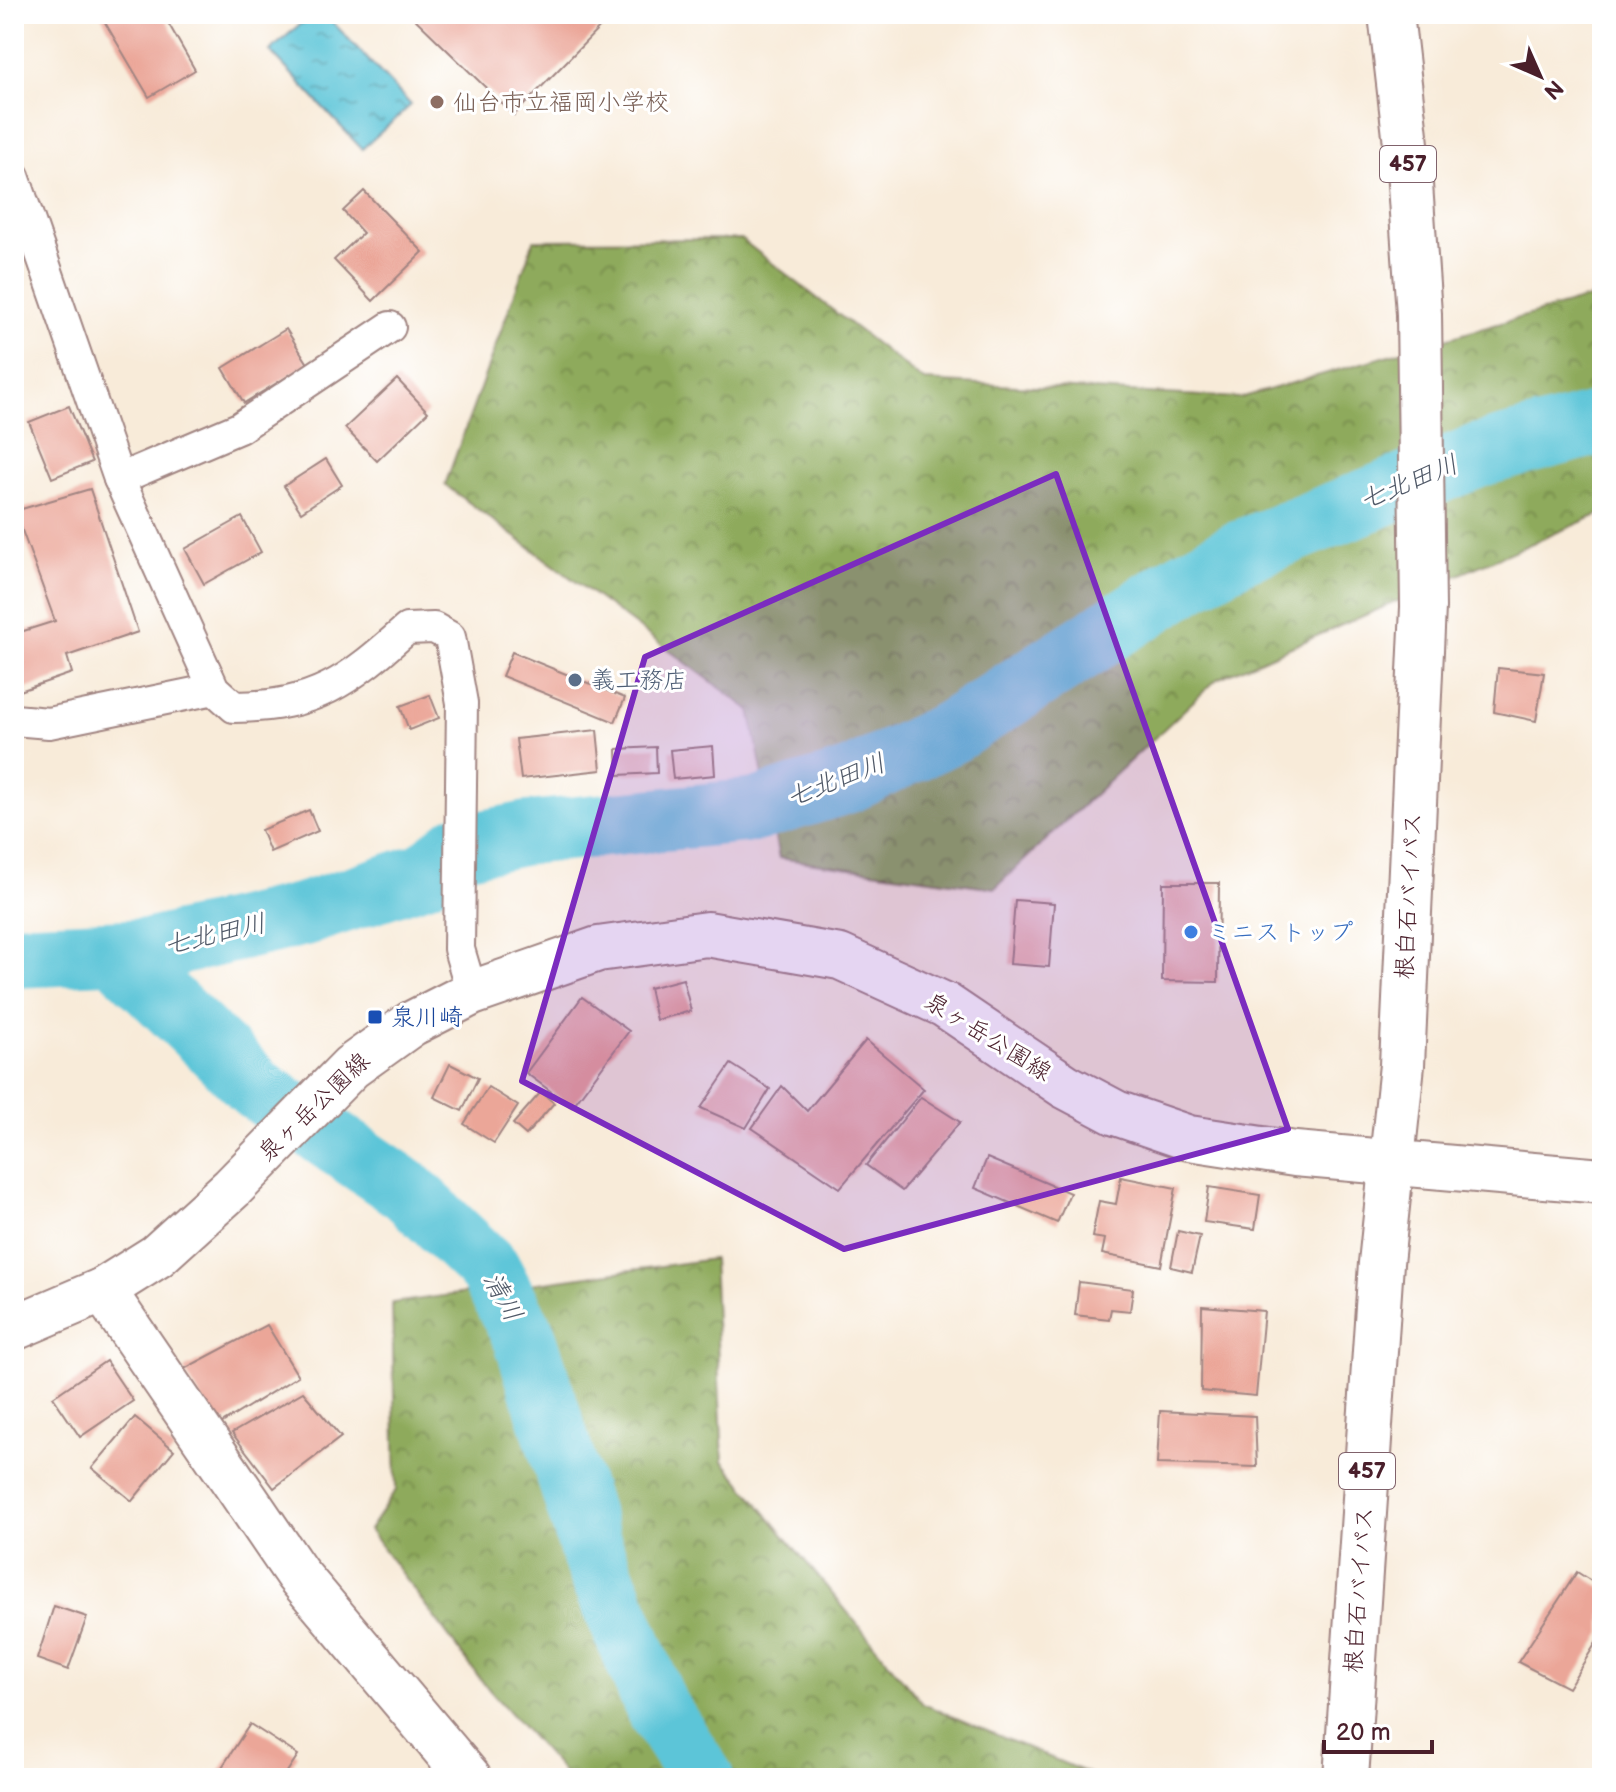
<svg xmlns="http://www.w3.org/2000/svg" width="1616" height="1792" viewBox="0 0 1616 1792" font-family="'Balsamiq Sans','Klee One',sans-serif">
  <defs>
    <pattern id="forest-crowns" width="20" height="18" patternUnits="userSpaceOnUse" patternTransform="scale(2)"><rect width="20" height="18" fill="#8eaa5c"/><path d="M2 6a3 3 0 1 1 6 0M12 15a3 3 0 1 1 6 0" fill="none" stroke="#768a4c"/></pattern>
    <pattern id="water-ripples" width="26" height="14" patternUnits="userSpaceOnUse" patternTransform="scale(2)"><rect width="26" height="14" fill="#5cc5d8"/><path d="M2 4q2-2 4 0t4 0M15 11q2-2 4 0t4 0" fill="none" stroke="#4e9faf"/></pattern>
  </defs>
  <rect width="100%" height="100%" fill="#fff"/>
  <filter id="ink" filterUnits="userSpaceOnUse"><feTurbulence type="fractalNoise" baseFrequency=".0125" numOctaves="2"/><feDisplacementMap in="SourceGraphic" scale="16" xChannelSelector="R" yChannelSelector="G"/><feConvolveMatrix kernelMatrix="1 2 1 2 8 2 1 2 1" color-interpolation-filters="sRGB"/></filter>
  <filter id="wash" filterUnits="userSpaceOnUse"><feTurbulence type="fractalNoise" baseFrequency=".006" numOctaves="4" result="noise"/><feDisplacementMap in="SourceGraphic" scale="32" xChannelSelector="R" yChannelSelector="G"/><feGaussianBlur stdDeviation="1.8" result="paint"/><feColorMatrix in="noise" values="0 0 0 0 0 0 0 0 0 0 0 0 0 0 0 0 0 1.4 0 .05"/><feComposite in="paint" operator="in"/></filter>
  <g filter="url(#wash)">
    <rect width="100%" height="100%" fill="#f8ebd9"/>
    <g fill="url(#forest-crowns)" stroke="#6c6444" stroke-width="2">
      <polygon points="741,239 924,381 1240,398 1602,294 1602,513 1217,679 995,888 779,858 750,710 445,485 534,240"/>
      <polygon points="713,1259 723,1461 923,1704 1099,1778 568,1778 485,1685 369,1530 396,1490 392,1303"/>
    </g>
    <polygon fill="url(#water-ripples)" stroke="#537282" stroke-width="2" points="311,14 325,14 411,105 362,149 270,51"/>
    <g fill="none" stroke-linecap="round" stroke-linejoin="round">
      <g stroke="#5cc5d8" stroke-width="64">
        <polyline points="115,952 257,1089 407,1191 489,1269 525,1338 593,1554 657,1708 702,1778"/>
        <polyline points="14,956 151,950 304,914 425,874 458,847 527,833 755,810 849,781 951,732 1185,582 1240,552 1480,455 1602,422"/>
      </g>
    </g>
    <g id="blocks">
      <g fill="#eba698">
        <polygon points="100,14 163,14 195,70 149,97"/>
        <polygon points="410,14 613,14 514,115"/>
        <polygon points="364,191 423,252 373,301 334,260 363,233 343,211"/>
        <polygon points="286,329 308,364 244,403 223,368"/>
        <polygon points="397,379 428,412 377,461 345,428"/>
        <polygon points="69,406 92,462 52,478 29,422"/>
        <polygon points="326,459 342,485 301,512 284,486"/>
        <polygon points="90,489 138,632 67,656 72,673 14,693 14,634 55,621 15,511"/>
        <polygon points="242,517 261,552 204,584 185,549"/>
        <polygon points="512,652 625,698 615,722 502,676"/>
        <polygon points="1498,668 1544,673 1536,721 1494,712"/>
        <polygon points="430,695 439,718 409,730 400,706"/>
        <polygon points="597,730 601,770 521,779 516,739"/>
        <polygon points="713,746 715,775 673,779 670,750"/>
        <polygon points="656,747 657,773 618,775 617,749"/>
        <polygon points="309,810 318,831 270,852 261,830"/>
        <polygon points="1163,883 1219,883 1218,982 1162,981"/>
        <polygon points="1015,900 1054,903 1049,967 1010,964"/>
        <polygon points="683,979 691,1011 656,1020 649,988"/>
        <polygon points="582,997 629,1031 572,1107 526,1073"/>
        <polygon points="866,1040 924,1089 840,1188 752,1128 782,1086 807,1111"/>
        <polygon points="450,1064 478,1078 462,1111 434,1097"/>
        <polygon points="731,1064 770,1089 746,1128 701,1108"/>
        <polygon points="488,1087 518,1106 494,1143 464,1124"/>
        <polygon points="541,1092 554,1103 526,1135 513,1124"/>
        <polygon points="921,1097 960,1122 902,1191 866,1165"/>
        <polygon points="987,1158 1070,1193 1057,1223 975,1188"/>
        <polygon points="1121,1177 1176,1188 1161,1266 1102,1254 1105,1239 1092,1237 1099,1201 1116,1204"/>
        <polygon points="1209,1187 1260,1195 1255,1229 1204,1222"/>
        <polygon points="1178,1231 1200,1236 1192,1272 1171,1267"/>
        <polygon points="1079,1282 1133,1289 1130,1311 1111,1309 1109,1319 1075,1315"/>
        <polygon points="1202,1306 1264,1311 1256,1396 1201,1391"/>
        <polygon points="267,1325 298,1376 217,1426 184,1369"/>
        <polygon points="106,1361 133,1401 80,1437 53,1397"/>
        <polygon points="303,1392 341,1437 274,1488 232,1433"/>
        <polygon points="1160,1411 1255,1416 1257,1467 1157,1464"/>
        <polygon points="135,1417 174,1450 132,1501 92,1468"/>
        <polygon points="1577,1572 1602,1588 1602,1633 1568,1688 1518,1662"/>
        <polygon points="54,1606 87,1617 68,1670 37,1659"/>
        <polygon points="250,1724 298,1755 283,1778 215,1778"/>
      </g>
    </g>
  </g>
  <g filter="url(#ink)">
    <use href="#blocks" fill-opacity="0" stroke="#a18582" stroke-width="2"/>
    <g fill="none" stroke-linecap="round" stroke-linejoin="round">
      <defs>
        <g id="street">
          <path d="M14,176l105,303 95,210 20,18c83,-1 113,-25 173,-78l27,-1 16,9 12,66 -3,246 13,44"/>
          <polyline points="119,479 239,428 390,327"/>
          <polyline points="14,720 49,723 214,689"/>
        </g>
        <g id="secondary">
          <polyline points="103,1290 297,1574 469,1778"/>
          <polyline points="14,1328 103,1290 157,1256 232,1188 351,1067 411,1024 472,993 598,949 707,934 840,957 945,1005 1065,1086 1116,1113 1189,1138 1295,1154 1602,1181"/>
        </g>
        <polyline id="highway" points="1346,1778 1381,1263 1402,1065 1423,607 1419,314 1409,170 1391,14"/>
      </defs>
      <use href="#street" stroke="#a18582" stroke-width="34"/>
      <use href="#secondary" stroke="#a18582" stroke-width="48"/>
      <use href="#highway" stroke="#a18582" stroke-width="48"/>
      <use href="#street" stroke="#fff" stroke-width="30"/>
      <use href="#secondary" stroke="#fff" stroke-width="44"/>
      <use href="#highway" stroke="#fff" stroke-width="44"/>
    </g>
  </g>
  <path fill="#7b2cbf" fill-opacity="0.2" stroke="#7b2cbf" stroke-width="6" stroke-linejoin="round" d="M1056,474l232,655 -444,120 -322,-168 123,-424z"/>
  <circle fill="#8d6e63" stroke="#fff" stroke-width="3" cx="437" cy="102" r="8"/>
  <circle fill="#5c6f8a" stroke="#fff" stroke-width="3" cx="575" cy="680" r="8"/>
  <circle fill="#3f7fe0" stroke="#fff" stroke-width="3" cx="1191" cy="932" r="8"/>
  <rect fill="#1a4fb4" stroke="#fff" stroke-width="3" x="367" y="1009" width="16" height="16" rx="4"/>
  <g text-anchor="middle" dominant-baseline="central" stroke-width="6" stroke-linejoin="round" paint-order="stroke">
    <g fill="#fff" stroke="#80626b" stroke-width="2">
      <rect x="1380" y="146" width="56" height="36" rx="6"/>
      <rect x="1339" y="1453" width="56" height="36" rx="6"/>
    </g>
    <g font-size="22" font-weight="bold" fill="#4a1f2b">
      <text x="1408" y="164">457</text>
      <text x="1367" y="1471">457</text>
    </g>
    <g font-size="24" fill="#785e54" stroke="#fff" text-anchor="start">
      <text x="453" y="102">仙台市立福岡小学校</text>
    </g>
    <g font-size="24" fill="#4e5e75" stroke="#fff" text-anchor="start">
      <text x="591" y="680">義工務店</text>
    </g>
    <g font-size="24" fill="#4a1f2b" stroke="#fff">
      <text transform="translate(1409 896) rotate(-87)">根白石バイパス</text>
      <text transform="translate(988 1037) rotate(32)">泉ヶ岳公園線</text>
      <text transform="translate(314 1107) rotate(-44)">泉ヶ岳公園線</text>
      <text transform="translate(1359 1590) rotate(-86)">根白石バイパス</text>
    </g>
    <g font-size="24" fill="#366cbe" stroke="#fff" text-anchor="start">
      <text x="1207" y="932">ミニストップ</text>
    </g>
    <g font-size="24" fill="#164399" stroke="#fff" text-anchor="start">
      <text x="391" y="1017">泉川崎</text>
    </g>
    <g font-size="26" font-style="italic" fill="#505968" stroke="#fff">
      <text transform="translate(1409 483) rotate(-22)">七北田川</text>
      <text transform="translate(836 781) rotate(-21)">七北田川</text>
      <text transform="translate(215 935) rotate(-13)">七北田川</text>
      <text transform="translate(502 1297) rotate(61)">清川</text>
    </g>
  </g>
  <rect width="1616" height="1792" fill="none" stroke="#fff" stroke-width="48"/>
  <g transform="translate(1540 76) rotate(135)" stroke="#ffffff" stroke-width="6" paint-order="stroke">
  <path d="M0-6L14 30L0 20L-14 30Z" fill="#4a1f2b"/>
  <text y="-12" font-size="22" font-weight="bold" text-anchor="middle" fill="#4a1f2b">N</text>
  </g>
  <path d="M1324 1740v12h108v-12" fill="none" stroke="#4a1f2b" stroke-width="4"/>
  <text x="1336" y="1740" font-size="24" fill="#4a1f2b" stroke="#ffffff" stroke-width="6" paint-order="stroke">20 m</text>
</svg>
